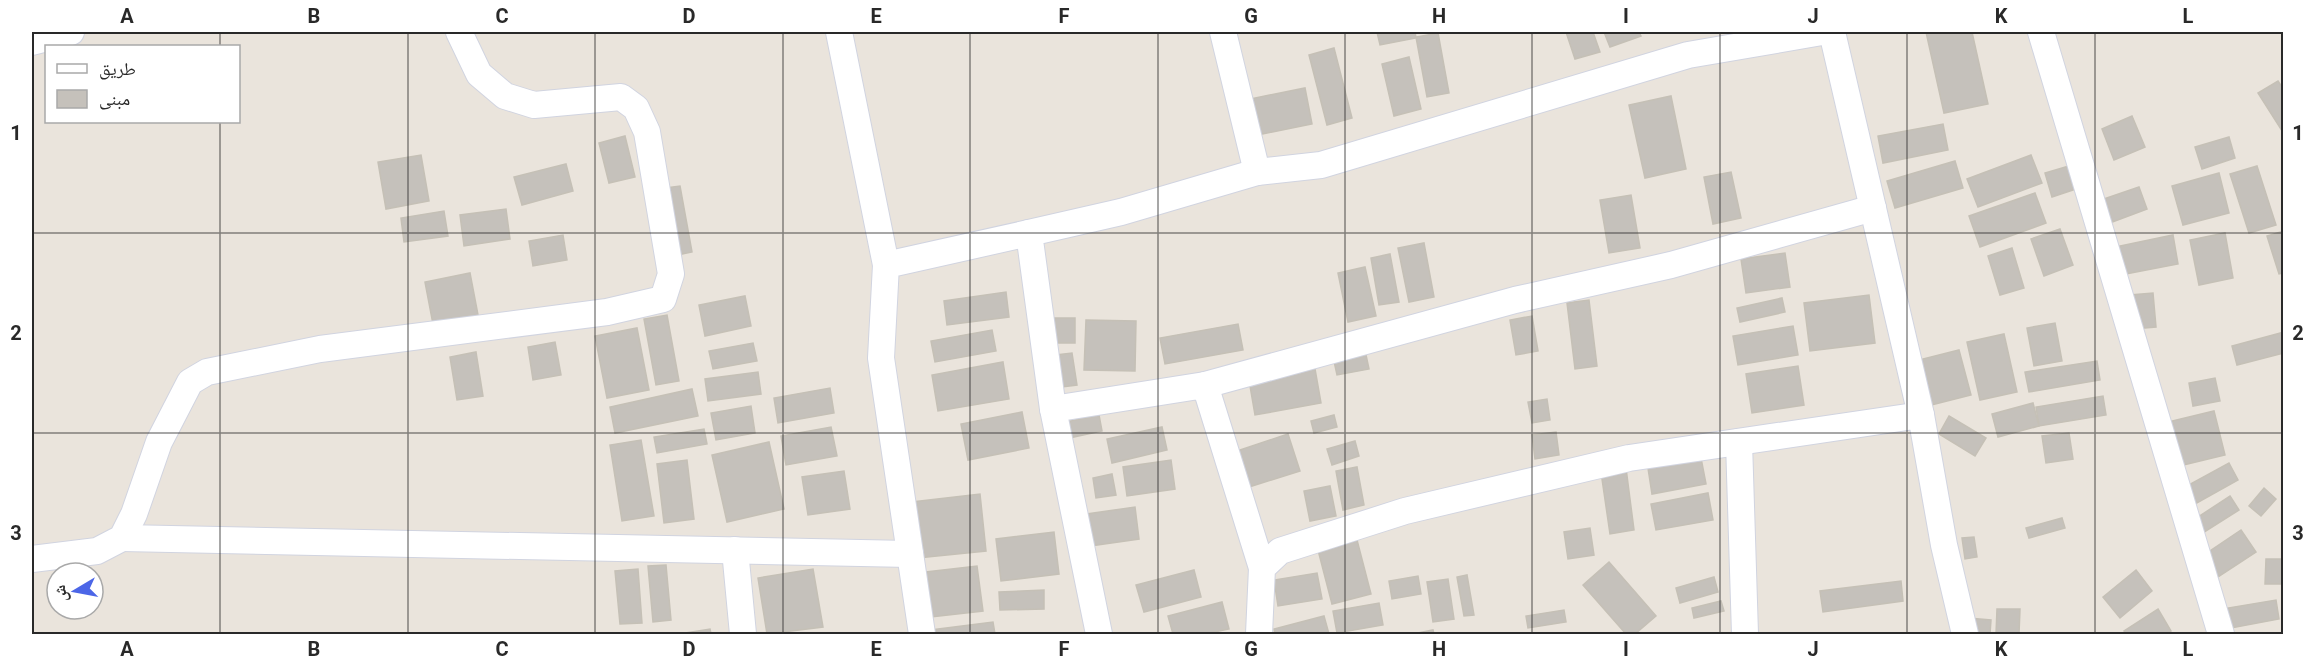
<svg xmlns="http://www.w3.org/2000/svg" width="2315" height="666" viewBox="0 0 2315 666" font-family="Roboto,'Noto Naskh Arabic',sans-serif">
  <rect width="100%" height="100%" fill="#eae4dc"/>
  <g fill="#c5c1bb" stroke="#c5c0b6" stroke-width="1.5">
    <polygon points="1377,32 1415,32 1416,38 1380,45"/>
    <polygon points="1566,32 1593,32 1600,52 1575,59"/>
    <polygon points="1604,32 1639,32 1641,36 1610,47"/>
    <polygon points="1926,32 1972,32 1988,104 1944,113"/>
    <polygon points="1438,33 1449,93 1427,97 1416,37"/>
    <polygon points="1334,48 1352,118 1327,125 1309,55"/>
    <polygon points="1409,57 1421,109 1394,116 1382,64"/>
    <polygon points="2278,81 2284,90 2284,134 2258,93"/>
    <polygon points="1305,88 1312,124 1257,135 1250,99"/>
    <polygon points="1671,96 1686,169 1645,178 1629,105"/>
    <polygon points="2132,116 2145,147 2114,160 2102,129"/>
    <polygon points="1943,124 1948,150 1883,163 1878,136"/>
    <polygon points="625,136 635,177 609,183 599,143"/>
    <polygon points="2229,137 2235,158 2202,169 2195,147"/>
    <polygon points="421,155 429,201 386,209 378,162"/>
    <polygon points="2031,155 2042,183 1978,207 1967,179"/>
    <polygon points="1955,161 1963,188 1895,208 1887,181"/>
    <polygon points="566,164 573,191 522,205 514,177"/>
    <polygon points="2069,166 2076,189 2052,197 2045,173"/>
    <polygon points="2257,166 2276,225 2249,233 2230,174"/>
    <polygon points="1731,172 1741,218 1713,224 1704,177"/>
    <polygon points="2219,173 2229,213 2183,225 2172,186"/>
    <polygon points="680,186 692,252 677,255 666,188"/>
    <polygon points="2139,187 2147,209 2107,224 2098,201"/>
    <polygon points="2035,193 2046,223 1980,247 1969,216"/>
    <polygon points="1631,195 1640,248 1609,253 1600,200"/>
    <polygon points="506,209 510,239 464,246 460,215"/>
    <polygon points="444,211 448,236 404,242 401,218"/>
    <polygon points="2060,229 2073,265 2044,276 2031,239"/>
    <polygon points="2284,231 2284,273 2279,274 2267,236"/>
    <polygon points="2225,233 2233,278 2199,285 2190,240"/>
    <polygon points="563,235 567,260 533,266 529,241"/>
    <polygon points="2173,235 2178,264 2120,275 2115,247"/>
    <polygon points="1424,243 1434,297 1409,302 1398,248"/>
    <polygon points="2012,248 2024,288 2000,295 1988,256"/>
    <polygon points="1785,253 1790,287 1746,293 1741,259"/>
    <polygon points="1390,254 1399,302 1379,305 1371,258"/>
    <polygon points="1365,267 1376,316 1348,322 1338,273"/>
    <polygon points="470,273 478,315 433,324 425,282"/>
    <polygon points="1006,292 1009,317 947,325 944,301"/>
    <polygon points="2153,293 2156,327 2133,329 2130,295"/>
    <polygon points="1869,295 1875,343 1810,351 1804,303"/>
    <polygon points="745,296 751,326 705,336 699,305"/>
    <polygon points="1782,298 1785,312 1740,322 1737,308"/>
    <polygon points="1589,300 1597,366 1575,369 1567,303"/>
    <polygon points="667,315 679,381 656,385 644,319"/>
    <polygon points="1532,316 1538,351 1516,355 1510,320"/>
    <rect x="1046" y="318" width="29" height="25"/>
    <polygon points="1086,320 1136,321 1135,371 1084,370"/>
    <polygon points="2055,323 2062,361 2034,366 2027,328"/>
    <polygon points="1238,324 1243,350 1165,364 1160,338"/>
    <polygon points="1793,326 1798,355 1738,365 1733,336"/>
    <polygon points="637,328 649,390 607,398 595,336"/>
    <polygon points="992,330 996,351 935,362 931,341"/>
    <polygon points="2284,332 2284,353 2237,365 2232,346"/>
    <polygon points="2004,334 2017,392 1980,400 1967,342"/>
    <polygon points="555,342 561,375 533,380 528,347"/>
    <polygon points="753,343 757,361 713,369 709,351"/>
    <polygon points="1959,350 1971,395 1931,405 1919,360"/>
    <polygon points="476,352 483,396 457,400 450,357"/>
    <polygon points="1072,353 1077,385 1062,387 1056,355"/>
    <polygon points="1366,355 1369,369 1337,375 1334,361"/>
    <polygon points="2097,361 2100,380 2029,392 2025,372"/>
    <polygon points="1003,362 1009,399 938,411 932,375"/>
    <polygon points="1798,366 1804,405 1752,413 1746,374"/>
    <polygon points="1315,369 1321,403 1255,415 1249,380"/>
    <polygon points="758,372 761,394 708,401 705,379"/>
    <polygon points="2215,378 2220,401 2193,406 2189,383"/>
    <polygon points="830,388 834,413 778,423 774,398"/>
    <polygon points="692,389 698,416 615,433 610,407"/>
    <polygon points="2103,396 2106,415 2039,426 2036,407"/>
    <polygon points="1547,399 1550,420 1532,423 1528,402"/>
    <polygon points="2033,403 2039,426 1998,437 1992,414"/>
    <polygon points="751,406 755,433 716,440 711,413"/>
    <polygon points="2214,411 2225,455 2179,466 2168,422"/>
    <polygon points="1022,412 1029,448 968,460 961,424"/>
    <polygon points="1099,415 1102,431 1069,438 1065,422"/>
    <polygon points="1334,415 1337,427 1314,433 1311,421"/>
    <polygon points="1949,416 1986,438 1975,456 1939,434"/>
    <polygon points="831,427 837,456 786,465 781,436"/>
    <polygon points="1162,427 1167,450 1112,463 1107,439"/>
    <polygon points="704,429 707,444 657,453 654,437"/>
    <polygon points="1556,432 1559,455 1535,459 1532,435"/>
    <polygon points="2069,433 2073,459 2046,463 2042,436"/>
    <polygon points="1288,434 1300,471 1249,487 1237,451"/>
    <polygon points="641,440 654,516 622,521 610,445"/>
    <polygon points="1355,441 1359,456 1332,465 1327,449"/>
    <polygon points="769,442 784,509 727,522 712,455"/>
    <polygon points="1701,458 1706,484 1652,494 1648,468"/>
    <polygon points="687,460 694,519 664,523 657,464"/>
    <polygon points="1171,460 1175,489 1127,496 1123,467"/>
    <polygon points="2229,463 2238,480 2195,504 2185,487"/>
    <polygon points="1357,467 1364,505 1343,510 1336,471"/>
    <polygon points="1626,468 1634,530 1610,534 1601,472"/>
    <polygon points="844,471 850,509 808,515 802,477"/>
    <polygon points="1112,474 1116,495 1096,498 1093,478"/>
    <polygon points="1330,486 1336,516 1310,521 1304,491"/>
    <polygon points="2264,488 2276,499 2261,516 2249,506"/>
    <polygon points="1708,493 1713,520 1656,530 1651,504"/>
    <polygon points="980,494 986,551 918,558 912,502"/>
    <polygon points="2230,496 2239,510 2198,536 2189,523"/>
    <polygon points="1135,507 1139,539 1091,546 1087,514"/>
    <polygon points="2062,518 2065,528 2029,538 2026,528"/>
    <polygon points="1590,528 1594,555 1568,559 1564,532"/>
    <polygon points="2241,530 2256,552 2218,577 2204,555"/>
    <polygon points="1054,532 1059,574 1001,581 996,539"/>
    <polygon points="1974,537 1977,557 1965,559 1962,538"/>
    <polygon points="1357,540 1371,594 1332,604 1318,550"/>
    <polygon points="2266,559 2284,559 2284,584 2265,584"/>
    <polygon points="1609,562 1656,616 1635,634 1626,634 1583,585"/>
    <polygon points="666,565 671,620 653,622 648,566"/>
    <polygon points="977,566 983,611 931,617 926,572"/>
    <polygon points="638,569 642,623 620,624 615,571"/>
    <polygon points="813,569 823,627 767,634 758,578"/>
    <polygon points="1194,570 1201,597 1144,612 1136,585"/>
    <polygon points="2136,570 2152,591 2120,618 2103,597"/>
    <polygon points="1317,573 1322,599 1278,606 1274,580"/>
    <polygon points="1467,575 1474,615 1464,616 1457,577"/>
    <polygon points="1418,576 1421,594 1392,599 1389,581"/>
    <polygon points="1714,577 1718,592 1680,603 1676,588"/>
    <polygon points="1448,579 1454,619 1433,622 1427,582"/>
    <polygon points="1901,581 1903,601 1823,612 1820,591"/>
    <polygon points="1044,590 1044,609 1000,610 999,592"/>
    <polygon points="2276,600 2279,619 2226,629 2222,609"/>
    <polygon points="1721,601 1724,611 1694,618 1692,608"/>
    <polygon points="1222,602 1229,629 1205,634 1173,634 1168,616"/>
    <polygon points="1379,603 1383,625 1337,633 1333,611"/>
    <polygon points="1997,609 2020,609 2019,634 1996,634"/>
    <polygon points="2158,609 2171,631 2166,634 2126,634 2124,631"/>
    <polygon points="1564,610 1566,622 1528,628 1526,616"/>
    <polygon points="1324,616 1329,634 1275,634 1274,629"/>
    <polygon points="1968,618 1991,620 1990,634 1966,634"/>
    <polygon points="993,622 995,634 932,634 931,630"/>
    <polygon points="710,629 711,634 679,634"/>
    <polygon points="1433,630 1434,634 1413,634"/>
  </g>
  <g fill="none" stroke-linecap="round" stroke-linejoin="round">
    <defs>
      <g id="street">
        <polyline points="839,32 886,265"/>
        <polyline points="1223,32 1257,172"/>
        <polyline points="1832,32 1921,415"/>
        <polyline points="2041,32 2221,634"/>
        <polyline points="32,42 71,32"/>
        <polyline points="1205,385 1515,300 1671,265 1873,208"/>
        <polyline points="1053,409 1029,233 1121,212 1257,172 1321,165 1688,55 1822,32"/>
        <polyline points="1739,442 1745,634"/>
        <polyline points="122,538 910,554"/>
        <polyline points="735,550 743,634"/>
        <polyline points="32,559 97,551 122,538 134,514 159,442 190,382 207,372 320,349 607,312 663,299 671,274 647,132 636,108 621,97 534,105 505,96 479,74 459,32"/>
        <polyline points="922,634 881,358 886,265 1029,233"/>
        <polyline points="1099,634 1053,409 1205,385 1262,568"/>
        <polyline points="1259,634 1262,568 1280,551 1405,511 1629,458 1921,415 1944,545 1965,634"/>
      </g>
    </defs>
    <use href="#street" stroke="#d1d4e0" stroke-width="28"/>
    <use href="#street" stroke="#fff" stroke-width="26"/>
  </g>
  <path fill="none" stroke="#292929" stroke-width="1.5" stroke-opacity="0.55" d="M220,32v14M408,32v602M595,32v602M783,32v602M970,32v602M1158,32v602M1345,32v602M1532,32v602M1720,32v602M1907,32v602M2095,32v602M220,122v512M32,233h2252M32,433h2252"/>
  <rect width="2315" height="666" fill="none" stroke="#ffffff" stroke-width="66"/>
  <rect x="45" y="45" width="195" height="78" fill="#ffffff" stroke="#a9a9a9" stroke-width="1.5"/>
  <rect x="57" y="64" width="30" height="9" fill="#ffffff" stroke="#a9a9a9" stroke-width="1.5"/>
  <text x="99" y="75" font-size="18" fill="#292929">طريق</text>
  <rect x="57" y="90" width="30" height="18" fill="#c5c1bb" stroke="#a9a9a9" stroke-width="1.5"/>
  <text x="99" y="105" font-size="18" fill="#292929">مبنى</text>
  <g transform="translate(75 591) rotate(260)"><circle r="28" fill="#ffffff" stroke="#a9a9a9" stroke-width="1.5"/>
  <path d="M0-4.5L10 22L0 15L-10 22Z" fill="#4c66e7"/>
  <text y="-9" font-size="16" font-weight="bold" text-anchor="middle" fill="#292929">ش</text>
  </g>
  <rect x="33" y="33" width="2249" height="600" fill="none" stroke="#292929" stroke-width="2"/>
  <g font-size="20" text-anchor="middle" font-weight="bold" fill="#292929">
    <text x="127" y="23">A</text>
    <text x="314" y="23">B</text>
    <text x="502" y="23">C</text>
    <text x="689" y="23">D</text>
    <text x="876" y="23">E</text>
    <text x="1064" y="23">F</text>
    <text x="1251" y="23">G</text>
    <text x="1439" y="23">H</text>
    <text x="1626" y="23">I</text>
    <text x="1813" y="23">J</text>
    <text x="2001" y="23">K</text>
    <text x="2188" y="23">L</text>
    <text x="16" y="140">1</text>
    <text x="2298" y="140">1</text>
    <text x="16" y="340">2</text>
    <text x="2298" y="340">2</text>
    <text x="16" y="540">3</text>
    <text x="2298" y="540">3</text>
    <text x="127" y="656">A</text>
    <text x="314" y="656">B</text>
    <text x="502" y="656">C</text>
    <text x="689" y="656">D</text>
    <text x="876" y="656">E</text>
    <text x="1064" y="656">F</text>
    <text x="1251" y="656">G</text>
    <text x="1439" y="656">H</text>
    <text x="1626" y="656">I</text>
    <text x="1813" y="656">J</text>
    <text x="2001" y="656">K</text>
    <text x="2188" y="656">L</text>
  </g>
</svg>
